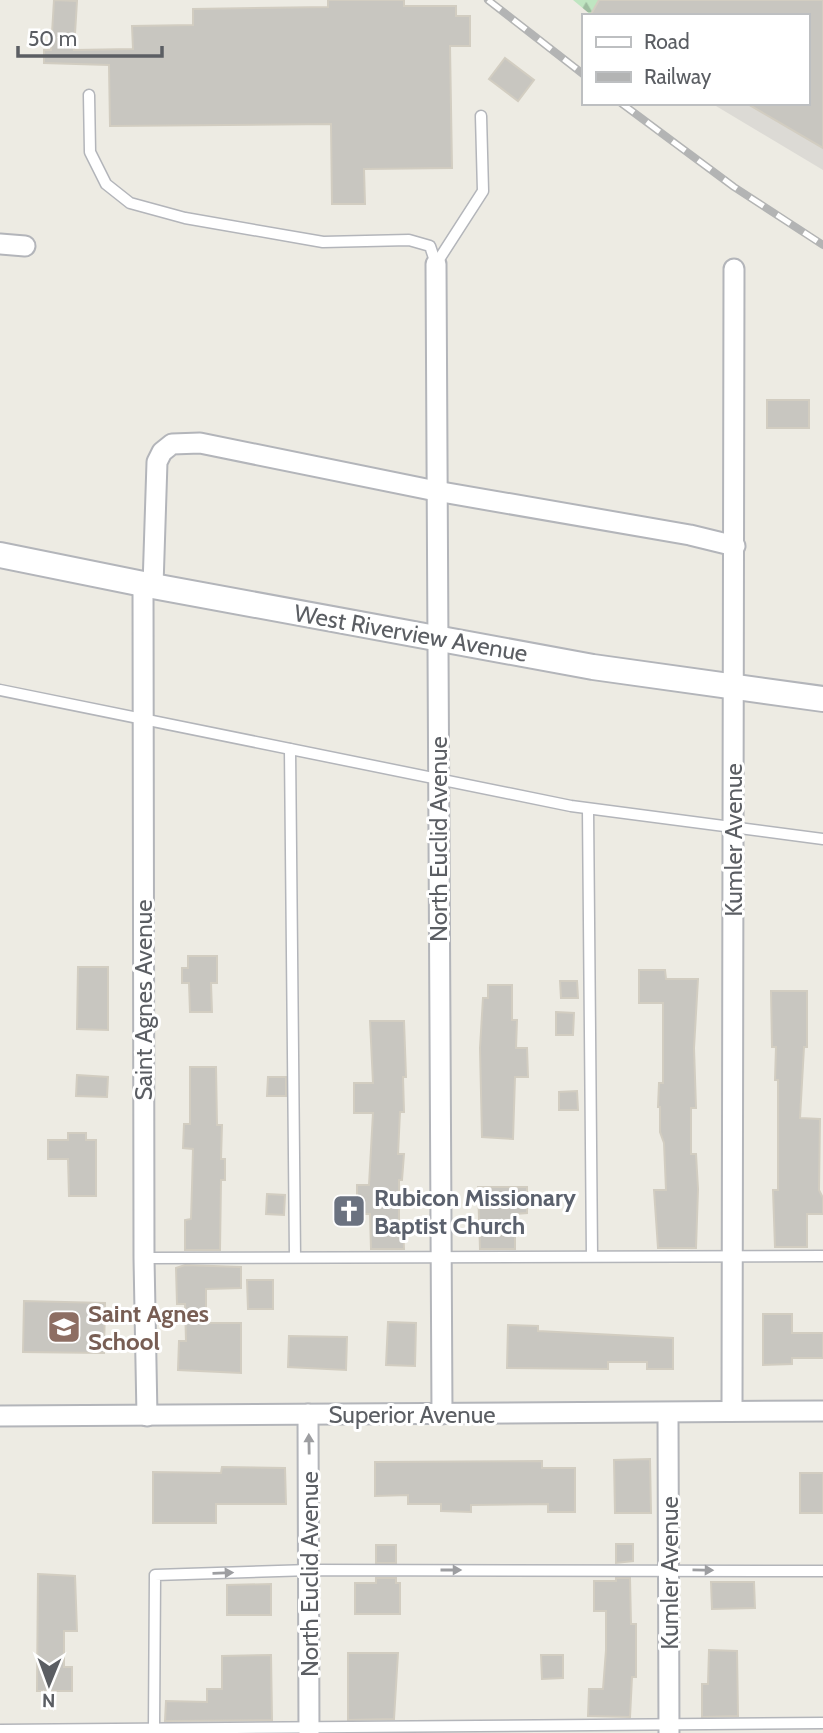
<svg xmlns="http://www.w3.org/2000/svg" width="823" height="1733" viewBox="0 0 823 1733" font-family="Cabin,sans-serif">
  <defs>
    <pattern id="forest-firs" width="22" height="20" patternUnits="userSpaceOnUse" patternTransform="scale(1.75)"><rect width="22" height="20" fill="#bfe5c1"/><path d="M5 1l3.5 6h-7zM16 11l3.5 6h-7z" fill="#9ebda0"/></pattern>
  </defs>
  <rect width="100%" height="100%" fill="#edebe3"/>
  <polygon fill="#dcdad5" points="599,0 823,0 823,170 711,103 807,103 807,16 592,16"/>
  <polygon fill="url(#forest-firs)" points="573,0 599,0 591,15"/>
  <g fill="#c8c6c0" stroke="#d2cdc1" stroke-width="2">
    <polygon points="54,0 77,1 74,50 133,49 132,26 193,25 193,9 328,7 328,0 404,0 404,6 456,6 456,16 470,16 470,46 450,46 452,168 364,169 365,204 332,204 331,124 110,126 109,65 44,63 44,50 51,50"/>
    <polygon points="599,0 823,0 823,148 746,103 807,103 807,16 590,16"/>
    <polygon points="505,58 534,80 518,101 489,79"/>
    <rect x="767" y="400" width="42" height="28"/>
    <polygon points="188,956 217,956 217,983 211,983 212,1012 190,1012 189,983 182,983 182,968 188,968"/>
    <polygon points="78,967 108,967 108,1030 77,1029"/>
    <polygon points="639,970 665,970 666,979 698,979 694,1048 696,1108 691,1108 691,1154 696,1154 698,1189 696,1248 658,1248 654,1190 666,1190 664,1143 660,1132 660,1107 658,1107 659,1083 663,1083 663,1003 639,1003"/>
    <polygon points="560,981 577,981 578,998 561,998"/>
    <polygon points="488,985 512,985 512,1020 517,1020 516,1048 527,1048 528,1077 515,1077 513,1139 482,1137 480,1048 483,998 488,998"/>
    <polygon points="771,991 807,991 807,1047 804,1047 800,1118 820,1119 819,1190 823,1198 823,1214 807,1214 807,1247 775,1247 773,1190 778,1190 778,1080 775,1080 776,1047 772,1047"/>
    <polygon points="556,1012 574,1013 573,1035 556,1035"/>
    <polygon points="370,1021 404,1021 406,1077 403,1077 404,1112 400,1112 398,1154 404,1154 402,1180 399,1180 399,1226 403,1226 404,1249 371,1249 370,1214 357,1214 357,1185 369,1185 373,1113 354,1113 354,1083 373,1083"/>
    <polygon points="190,1067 216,1067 217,1125 222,1125 221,1159 225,1159 225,1180 221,1180 220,1250 185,1250 185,1220 191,1219 192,1187 193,1149 183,1148 184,1124 190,1124"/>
    <polygon points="77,1075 108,1077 107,1097 76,1096"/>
    <polygon points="268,1077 286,1077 286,1096 267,1096"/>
    <polygon points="577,1091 578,1110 559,1110 559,1092"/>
    <polygon points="68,1133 86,1133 86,1140 96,1140 96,1196 69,1196 68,1159 48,1159 48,1140 68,1140"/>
    <polygon points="478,1187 527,1187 527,1213 515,1214 515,1249 480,1249"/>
    <polygon points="267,1194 285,1195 284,1215 266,1214"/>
    <polygon points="185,1265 241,1267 241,1288 206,1289 206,1323 241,1323 241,1373 178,1370 179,1341 186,1341 185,1304 177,1304 176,1268"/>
    <polygon points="247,1280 273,1280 273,1309 248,1309"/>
    <polygon points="24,1301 105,1303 104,1353 23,1352"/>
    <polygon points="763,1314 792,1314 792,1333 823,1333 823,1358 792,1358 792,1364 763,1365"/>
    <polygon points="388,1322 416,1323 415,1366 386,1365"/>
    <polygon points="508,1325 538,1326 538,1331 673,1338 673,1369 647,1369 647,1362 608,1362 608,1369 507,1368"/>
    <polygon points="289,1336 347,1337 346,1370 288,1367"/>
    <polygon points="650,1459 651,1513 615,1513 614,1460"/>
    <polygon points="542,1461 542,1468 575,1468 575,1512 548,1512 548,1504 471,1505 471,1512 441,1511 441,1504 408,1504 408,1495 375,1496 375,1462"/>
    <polygon points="222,1467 285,1468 286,1504 216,1504 216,1523 153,1523 153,1472 221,1473"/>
    <rect x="800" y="1473" width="23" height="40"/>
    <polygon points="616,1544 633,1544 633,1561 616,1563"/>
    <rect x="376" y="1545" width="20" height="18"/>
    <polygon points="38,1574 75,1576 77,1631 64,1631 64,1667 72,1667 72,1691 37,1691"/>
    <polygon points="376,1578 396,1578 396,1583 400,1583 400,1614 355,1614 355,1583 376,1583"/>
    <polygon points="616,1578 630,1578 631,1624 636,1624 636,1677 632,1677 630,1717 588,1716 589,1689 603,1689 606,1650 606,1611 594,1611 594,1581 616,1581"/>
    <polygon points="711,1582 754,1582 755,1608 712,1609"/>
    <polygon points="271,1584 271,1615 227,1615 227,1585"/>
    <polygon points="709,1650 737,1651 738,1716 702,1717 702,1684 708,1684"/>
    <polygon points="348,1653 398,1653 394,1719 348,1720"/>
    <polygon points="271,1655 272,1720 165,1721 166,1701 207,1702 207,1689 222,1689 222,1656"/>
    <polygon points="541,1655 563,1655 563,1678 542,1679"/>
  </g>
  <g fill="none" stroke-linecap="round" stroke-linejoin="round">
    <defs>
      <g id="service">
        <polyline points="89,95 90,152 106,184 130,203 185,218 323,242 409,240 430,246 436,264"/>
        <polyline points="436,264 483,191 481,116"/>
        <polyline points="0,690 571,806 823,839"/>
        <polyline points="290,749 295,1257"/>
        <polyline points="588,809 592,1256"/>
        <polyline points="144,1258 823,1256"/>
        <polyline points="154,1729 155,1575 311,1570 823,1571"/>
        <polyline points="0,1730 823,1723"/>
      </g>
      <g id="minor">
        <polyline points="0,244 25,246"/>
        <polyline points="436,264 442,1414"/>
        <polyline points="143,584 144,1258 147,1416"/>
        <polyline points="153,586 157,462 162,452 172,444 200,443 436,491 690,535 735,546"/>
        <polyline points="732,1411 734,269"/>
        <polyline points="668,1413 669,1733"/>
        <polyline points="308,1414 309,1733"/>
        <polyline points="0,1416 823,1411"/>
      </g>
      <polyline id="tertiary" points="0,555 153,586 593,667 823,699"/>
    </defs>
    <use href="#service" stroke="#b3b5ba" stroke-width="13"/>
    <use href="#minor" stroke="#b3b5ba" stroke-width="23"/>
    <use href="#tertiary" stroke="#b3b5ba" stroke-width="28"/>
    <use href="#service" stroke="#fff" stroke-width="10"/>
    <use href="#minor" stroke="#fff" stroke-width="19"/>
    <use href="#tertiary" stroke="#fff" stroke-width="24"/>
    <defs>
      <g id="rail">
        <polyline points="488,0 583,74"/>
        <polyline points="621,103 734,187 823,245"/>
      </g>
    </defs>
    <use href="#rail" stroke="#b3b4b4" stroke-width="8"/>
    <use href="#rail" stroke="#fff" stroke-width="5" stroke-dasharray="16" stroke-linecap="butt"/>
  </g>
  <defs><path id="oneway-solid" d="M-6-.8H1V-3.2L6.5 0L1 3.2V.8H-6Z" transform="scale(1.75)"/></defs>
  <g fill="#9d9ea1">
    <use href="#oneway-solid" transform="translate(309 1444) rotate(-91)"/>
    <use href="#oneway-solid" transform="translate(451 1570)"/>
    <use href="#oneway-solid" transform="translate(703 1570) rotate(1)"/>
    <use href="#oneway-solid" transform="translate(223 1573) rotate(-2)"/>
  </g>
  <defs>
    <symbol id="church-square" viewBox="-11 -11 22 22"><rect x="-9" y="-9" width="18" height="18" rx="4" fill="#6b7280" stroke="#fff"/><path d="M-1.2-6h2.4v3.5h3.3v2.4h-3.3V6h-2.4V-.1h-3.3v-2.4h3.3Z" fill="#fff"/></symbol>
    <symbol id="school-square" viewBox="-11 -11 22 22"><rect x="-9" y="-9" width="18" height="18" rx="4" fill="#8d6e63" stroke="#fff"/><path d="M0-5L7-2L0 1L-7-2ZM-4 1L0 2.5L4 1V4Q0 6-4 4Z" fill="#fff"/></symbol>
  </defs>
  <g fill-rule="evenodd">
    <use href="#church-square" x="330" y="1192" width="38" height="38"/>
    <use href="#school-square" x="45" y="1308" width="38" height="38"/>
  </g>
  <g text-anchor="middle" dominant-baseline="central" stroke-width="6" stroke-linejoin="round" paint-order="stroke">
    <g font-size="24" fill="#5b5e63" stroke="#fff">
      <text transform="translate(411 633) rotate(10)">West Riverview Avenue</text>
      <text transform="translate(438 839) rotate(-90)">North Euclid Avenue</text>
      <text transform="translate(733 840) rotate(-90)">Kumler Avenue</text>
      <text transform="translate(143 1000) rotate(-90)">Saint Agnes Avenue</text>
      <text x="412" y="1414">Superior Avenue</text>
      <text transform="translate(669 1573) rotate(-90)">Kumler Avenue</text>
      <text transform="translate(309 1574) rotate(-90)">North Euclid Avenue</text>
    </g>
    <g font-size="24" font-weight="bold" fill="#5b616d" stroke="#fff" text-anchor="start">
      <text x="374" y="1197">Rubicon Missionary<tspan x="374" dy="28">Baptist Church</tspan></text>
    </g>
    <g font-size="24" font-weight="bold" fill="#785e54" stroke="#fff" text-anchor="start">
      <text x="88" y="1313">Saint Agnes<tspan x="88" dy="28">School</tspan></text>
    </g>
  </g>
  <rect x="582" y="14" width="228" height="91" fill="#ffffff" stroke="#bdbfc1" stroke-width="2"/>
  <rect x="596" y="37" width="35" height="10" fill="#ffffff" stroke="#bdbfc1" stroke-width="2"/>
  <text x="644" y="49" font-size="21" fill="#5b5e63">Road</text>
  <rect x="596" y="72" width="35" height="10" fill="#b3b4b4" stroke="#bdbfc1" stroke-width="2"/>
  <text x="644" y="84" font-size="21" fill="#5b5e63">Railway</text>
  <g transform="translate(49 1684) rotate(181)" stroke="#ffffff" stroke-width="5" paint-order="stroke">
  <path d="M0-5L12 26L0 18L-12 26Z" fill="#5b5e63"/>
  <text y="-10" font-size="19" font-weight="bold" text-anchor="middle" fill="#5b5e63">N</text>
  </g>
  <path d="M18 46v10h144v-10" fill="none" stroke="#5b5e63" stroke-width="3.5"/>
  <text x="28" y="46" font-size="21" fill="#5b5e63" stroke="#ffffff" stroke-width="5" paint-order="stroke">50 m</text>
</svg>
